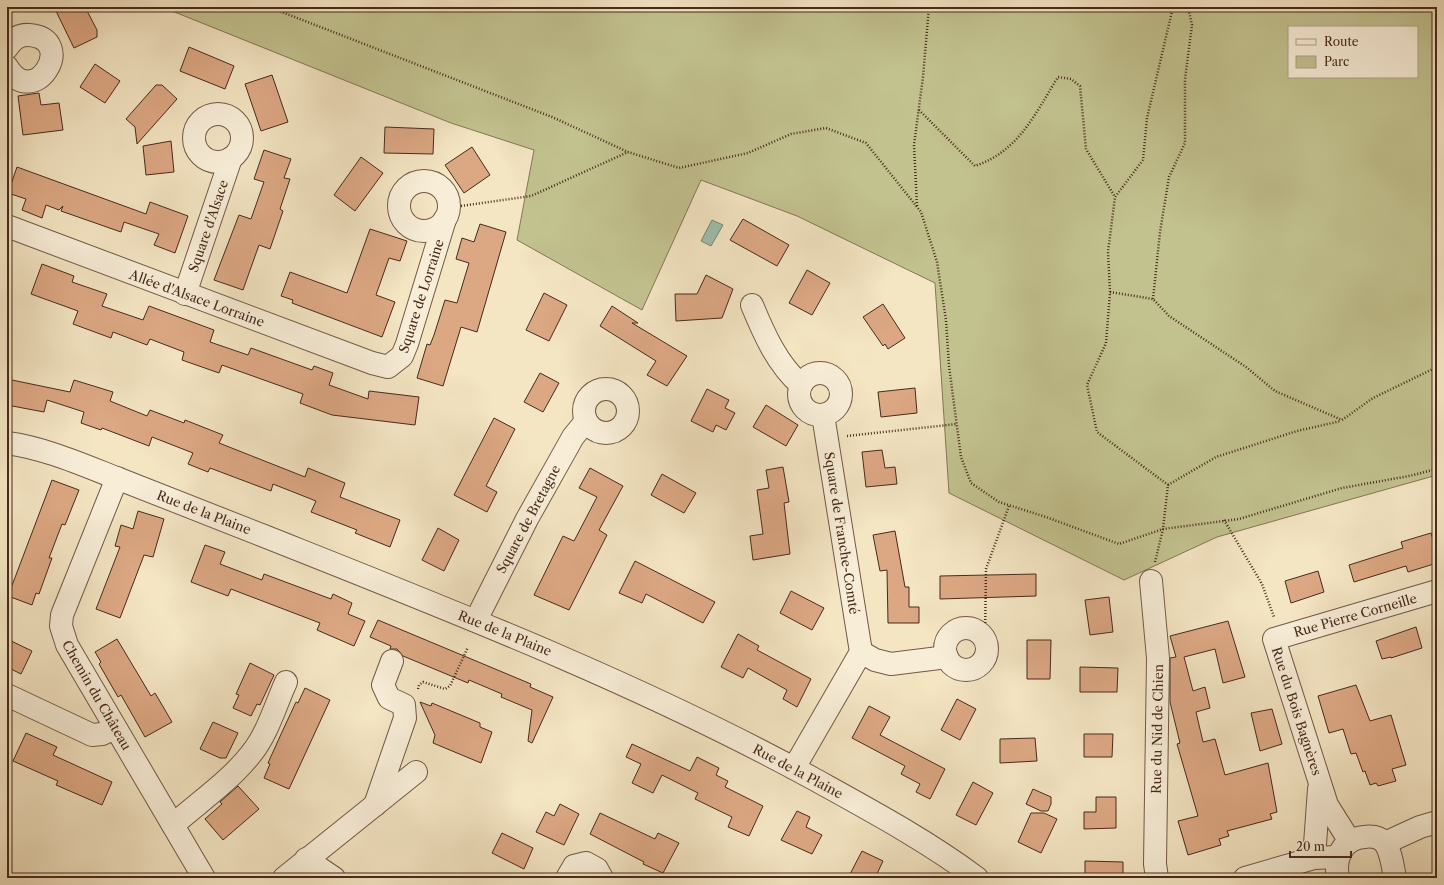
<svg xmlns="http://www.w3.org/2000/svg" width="1444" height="885" viewBox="0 0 1444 885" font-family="'Libre Caslon Text',serif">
  <rect width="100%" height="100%" fill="#f4e5c3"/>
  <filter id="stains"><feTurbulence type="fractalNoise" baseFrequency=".005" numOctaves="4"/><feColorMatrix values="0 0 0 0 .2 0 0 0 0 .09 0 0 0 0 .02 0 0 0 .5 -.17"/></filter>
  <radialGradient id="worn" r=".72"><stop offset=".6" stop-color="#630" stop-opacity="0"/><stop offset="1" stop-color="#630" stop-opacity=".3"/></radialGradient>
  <path fill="#c2c28f" stroke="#857655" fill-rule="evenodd" d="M162,7h1275v468l-220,62 -93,43 -175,-87 -14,-210 -138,-67 -96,-36 -59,130 -125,-70 17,-90 -83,-27zM1289,27h128v50h-128z"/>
  <polygon fill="#9cbfaf" stroke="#7a8374" points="712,220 723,225 711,246 701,241"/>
  <g fill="#dca884" stroke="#482a1b">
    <polygon points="54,7 85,7 97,30 97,37 74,48"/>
    <polygon points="189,47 234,66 225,89 180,71"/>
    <polygon points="95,64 120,81 105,103 80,87"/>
    <polygon points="272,75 288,122 261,131 245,84"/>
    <polygon points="156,85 162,85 177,99 137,144 135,127 126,119"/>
    <polygon points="39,93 41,105 59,103 63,130 23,135 18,96"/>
    <polygon points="385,127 434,129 433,154 384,153"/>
    <polygon points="171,141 174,172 146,175 143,146"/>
    <polygon points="472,147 490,175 464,193 445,165"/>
    <polygon points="264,150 291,159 284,178 290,179 280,209 283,211 270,249 259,245 243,290 214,280 239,215 251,219 264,182 254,179"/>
    <polygon points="361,157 383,173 355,211 334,195"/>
    <polygon points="17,167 146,214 150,202 188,216 175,253 154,245 159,234 124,222 121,232 61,211 63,206 59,210 46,205 42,218 22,210 26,199 8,193"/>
    <polygon points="743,219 789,245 777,266 730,240"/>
    <polygon points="480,224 506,232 477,332 461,327 443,386 417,378 427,344 430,345 434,335 445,300 457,303 469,263 456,259 462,238 474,242"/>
    <polygon points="370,229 407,241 400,261 389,258 376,295 395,302 382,337 292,303 293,300 281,296 290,272 347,293"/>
    <polygon points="42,264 74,276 72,282 107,294 102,306 143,320 149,306 214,330 210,342 248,355 251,348 312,370 314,366 333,373 329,385 368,399 369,391 419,397 415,425 332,415 300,403 303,394 222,365 219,373 182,360 184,352 150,339 147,345 113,332 111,338 73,324 78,311 31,294"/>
    <polygon points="807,270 830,283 812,315 789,303"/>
    <polygon points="706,275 733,289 722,318 676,321 675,294 697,294"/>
    <polygon points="544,293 567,305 549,341 526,330"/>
    <polygon points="883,304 905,338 888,349 885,344 883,346 863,317"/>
    <polygon points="612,306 638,323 632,323 687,356 667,386 647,375 656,361 600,326"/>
    <polygon points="540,373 559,383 543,412 524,402"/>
    <polygon points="7,379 70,392 74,380 113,392 110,401 147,416 150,410 184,423 185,420 223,435 219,443 305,477 308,468 345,483 340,497 400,520 390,547 355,533 357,530 311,512 316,501 273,484 271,491 210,468 208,472 188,464 193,453 152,437 149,446 102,428 101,430 81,423 84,412 47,400 44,412 7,405"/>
    <polygon points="915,388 917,413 881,417 878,392"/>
    <polygon points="707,389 729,400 725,408 735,413 726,430 716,425 713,432 691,421"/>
    <polygon points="766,405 798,425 786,446 753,427"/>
    <polygon points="494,418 515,429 486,486 497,492 487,512 454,495"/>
    <polygon points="882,450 885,468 895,467 897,484 866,487 862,452"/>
    <polygon points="783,467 789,502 784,503 790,554 753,560 750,536 763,534 757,490 769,488 766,470"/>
    <polygon points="590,468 623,486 599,530 607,535 569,610 534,595 563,536 574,541 597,497 579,488"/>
    <polygon points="662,474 696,493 684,513 651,495"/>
    <polygon points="52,480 79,490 65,525 62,524 49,558 52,558 39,594 36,593 32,605 8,596"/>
    <polygon points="138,511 164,519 153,557 144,555 120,618 96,609 120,547 115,546 121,525 133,529"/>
    <polygon points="438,528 459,540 444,571 422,560"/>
    <polygon points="895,531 905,587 909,587 909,607 919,607 919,623 888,623 887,570 880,571 873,535"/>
    <polygon points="1431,533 1437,553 1437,563 1408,572 1406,566 1354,582 1349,565 1403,548 1401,542"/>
    <polygon points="205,545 225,552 220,564 262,580 264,574 331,599 333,594 352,603 348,614 365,621 354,646 317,630 320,623 231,589 228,596 191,582"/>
    <polygon points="635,561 715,602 703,623 646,594 642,603 619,593"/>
    <polygon points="1318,571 1324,592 1291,603 1285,581"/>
    <polygon points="1036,574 1036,596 940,599 940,576"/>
    <polygon points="791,591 824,608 812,630 780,613"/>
    <polygon points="1109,597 1113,632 1090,635 1085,600"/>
    <polygon points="378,620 531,684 530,687 553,697 532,743 528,741 532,710 501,697 502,694 469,680 468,683 403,656 397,649 390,649 391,646 370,637"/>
    <polygon points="1228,621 1245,677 1223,683 1215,649 1184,657 1193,691 1205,687 1210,708 1196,712 1203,742 1215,739 1225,775 1268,763 1277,812 1270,814 1272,819 1227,831 1229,836 1219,839 1221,845 1188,855 1178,821 1198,816 1177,744 1180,743 1170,702 1170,658 1176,657 1170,636"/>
    <polygon points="1416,627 1422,648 1391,658 1391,657 1382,659 1376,641"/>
    <polygon points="738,634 759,646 757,650 811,679 797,707 783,699 787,690 748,668 743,678 721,667"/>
    <polygon points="7,639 32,651 21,674 7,667"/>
    <polygon points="117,639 151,696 155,693 172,722 145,737 121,695 118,697 99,664 101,662 95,652"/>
    <polygon points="1027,640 1051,640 1050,679 1027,679"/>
    <polygon points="250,663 274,675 260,705 257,704 251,716 233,708 239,695 236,694"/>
    <polygon points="1080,667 1118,668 1117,692 1080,692"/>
    <polygon points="1356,685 1370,721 1391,715 1406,765 1392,769 1396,781 1378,786 1376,783 1370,785 1365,771 1363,772 1356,753 1351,754 1343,729 1329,733 1318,696"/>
    <polygon points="305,688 330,700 289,789 264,778 270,764 268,763 282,732 296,702 298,703"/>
    <polygon points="957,699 976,709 960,740 941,730"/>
    <polygon points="420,702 431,706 432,703 480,723 480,727 492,732 481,763 433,743 435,735"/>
    <polygon points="869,706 890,717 880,735 945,769 930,799 916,792 920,784 901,774 905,766 852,738"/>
    <polygon points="1272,709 1282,744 1260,751 1251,713"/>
    <polygon points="213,722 238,733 226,758 220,758 200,749"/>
    <polygon points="26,733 57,747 53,755 112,782 102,805 56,785 58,781 13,761"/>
    <polygon points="1084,734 1113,734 1112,757 1084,757"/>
    <polygon points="1035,738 1037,761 1000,763 1000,739"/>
    <polygon points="632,744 690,771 697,757 719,768 716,775 728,781 725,787 763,806 749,836 728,827 732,817 695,799 698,793 662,775 653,793 632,783 641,764 626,757"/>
    <polygon points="973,782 993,793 976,825 956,815"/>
    <polygon points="238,786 259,809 223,840 205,819 222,804 220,802"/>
    <polygon points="1033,789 1051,797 1051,804 1048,811 1041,811 1026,804"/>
    <polygon points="1096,797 1116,797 1116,828 1084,829 1084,812 1096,812"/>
    <polygon points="560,804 579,814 564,845 536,832 546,812 554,816"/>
    <polygon points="797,811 810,817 806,827 822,835 812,854 781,840"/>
    <polygon points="600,813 655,839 658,833 679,843 663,873 643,864 644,862 590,834"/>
    <polygon points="1031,813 1044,813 1057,819 1041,853 1018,842"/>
    <polygon points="502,833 533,848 524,869 492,853"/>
    <polygon points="862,851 883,861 875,878 848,878"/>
    <polygon points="1085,861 1123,862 1123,878 1085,878"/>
  </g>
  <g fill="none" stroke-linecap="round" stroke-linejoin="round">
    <defs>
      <g id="minor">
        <path d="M7,48c5,-8 12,-14 22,-13 50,4 5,77 -22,32"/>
        <circle cx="218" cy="138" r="24"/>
        <circle cx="424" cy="206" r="25"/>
        <polyline points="7,226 372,363 388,367 402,356 407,344 445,219"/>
        <polyline points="185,294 231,158"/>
        <path d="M752,305c12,29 25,59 49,80"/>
        <circle cx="820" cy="394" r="21"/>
        <circle cx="606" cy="411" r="22"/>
        <path d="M7,443c38,5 76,22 112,36 48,19 96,38 145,57 186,74 372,146 548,242 56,31 114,62 165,100"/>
        <polyline points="117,478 62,615 61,626 67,645 204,878"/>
        <polyline points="1151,581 1158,658 1155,864 1157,878"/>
        <polyline points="476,620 527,519 573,437 586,421"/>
        <circle cx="966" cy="649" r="21"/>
        <polyline points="861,652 875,660 891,664 947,657"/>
        <polyline points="7,695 92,735 102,734 115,728"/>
        <polyline points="794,768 861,652 823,415"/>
        <polyline points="375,805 405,718 404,705 389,698 383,685 392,661"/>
        <path d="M173,825c26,-23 57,-44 78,-71 16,-19 25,-50 35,-72"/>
        <polyline points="1349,840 1327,805 1274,639 1437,591"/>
        <polyline points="1385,843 1420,827 1437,822"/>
        <polyline points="1314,858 1319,789"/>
        <polyline points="306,859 334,878"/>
        <polyline points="284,878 416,772"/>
        <polyline points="567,878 574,866 586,863 597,869 602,878"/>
        <polyline points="1245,878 1314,858 1338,857"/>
        <path d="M1338,878c-4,-20 4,-39 26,-41 7,-1 15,0 20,5 7,8 9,26 11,36"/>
      </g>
    </defs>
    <use href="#minor" stroke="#735945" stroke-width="24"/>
    <g stroke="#482a1b" stroke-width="2.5" stroke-dasharray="1 2" stroke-linecap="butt">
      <polyline points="269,7 552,117 628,152 679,168 748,153 791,134 826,128 866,143 921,212 937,262 946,320 949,366 961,457 971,483 999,502 1046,517 1119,544 1163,529 1239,519 1342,488 1409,476 1437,469"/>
      <path d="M919,110l56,56c44,-15 60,-52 83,-89l13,2 9,7 6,63 29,48"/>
      <polyline points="461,206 531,196 628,152"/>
      <polyline points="917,206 914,145 923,77 929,7"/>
      <polyline points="1110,292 1153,299 1169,316 1246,367 1275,391 1342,420 1373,398 1437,367"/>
      <polyline points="1153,299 1160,232 1169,177 1185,143 1185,79 1192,25 1188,7"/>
      <polyline points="847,436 957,424"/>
      <polyline points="1168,485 1216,457 1297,431 1341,421"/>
      <polyline points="1224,520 1262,584 1274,617"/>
      <polyline points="1155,562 1163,529 1168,485 1097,432 1087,385 1106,343 1110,292 1108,252 1115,197 1143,160 1147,118 1173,7"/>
      <polyline points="985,638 986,569 1009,506"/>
      <polyline points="418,689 419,685 423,682 445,689 450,686 468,647"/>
    </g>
    <use href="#minor" stroke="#f8eed8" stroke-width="22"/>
  </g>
  <g text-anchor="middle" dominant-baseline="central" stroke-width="3.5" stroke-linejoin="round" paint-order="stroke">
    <g font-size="13" fill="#482a1b" stroke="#f8eed8">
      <text transform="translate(208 226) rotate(-71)">Square d'Alsace</text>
      <text transform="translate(421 296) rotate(-72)">Square de Lorraine</text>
      <text transform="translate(197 298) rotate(20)">Allée d'Alsace Lorraine</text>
      <text transform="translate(204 512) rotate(21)">Rue de la Plaine</text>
      <text transform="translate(528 519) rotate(-62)">Square de Bretagne</text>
      <text transform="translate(842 533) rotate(81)">Square de Franche-Comté</text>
      <text transform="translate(1355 615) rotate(-16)">Rue Pierre Corneille</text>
      <text transform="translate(505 633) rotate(22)">Rue de la Plaine</text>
      <text transform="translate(97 695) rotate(60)">Chemin du Château</text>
      <text transform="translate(1297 711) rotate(72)">Rue du Bois Bagnères</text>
      <text transform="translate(1157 729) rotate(-89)">Rue du Nid de Chien</text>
      <text transform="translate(798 771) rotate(28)">Rue de la Plaine</text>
    </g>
  </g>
  <rect width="1444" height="885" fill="none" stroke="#f4e5c3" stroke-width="24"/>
  <rect x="8" y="8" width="1428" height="869" fill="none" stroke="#482a1b" stroke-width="2"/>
  <rect x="12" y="12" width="1420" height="861" fill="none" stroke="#482a1b"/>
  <rect x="1288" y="26" width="130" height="52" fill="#f8eed8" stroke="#b2a08c"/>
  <rect x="1296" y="39" width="20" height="6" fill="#f8eed8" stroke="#b2a08c"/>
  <text x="1324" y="46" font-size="12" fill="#482a1b">Route</text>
  <rect x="1296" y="56" width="20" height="12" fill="#c2c28f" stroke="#b2a08c"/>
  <text x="1324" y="66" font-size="12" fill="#482a1b">Parc</text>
  <path d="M1290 851v6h61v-6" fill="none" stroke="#482a1b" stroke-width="2"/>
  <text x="1296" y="851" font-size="12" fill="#482a1b" stroke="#f8eed8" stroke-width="3" paint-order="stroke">20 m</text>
  <rect width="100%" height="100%" filter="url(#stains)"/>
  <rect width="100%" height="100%" fill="url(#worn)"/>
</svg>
